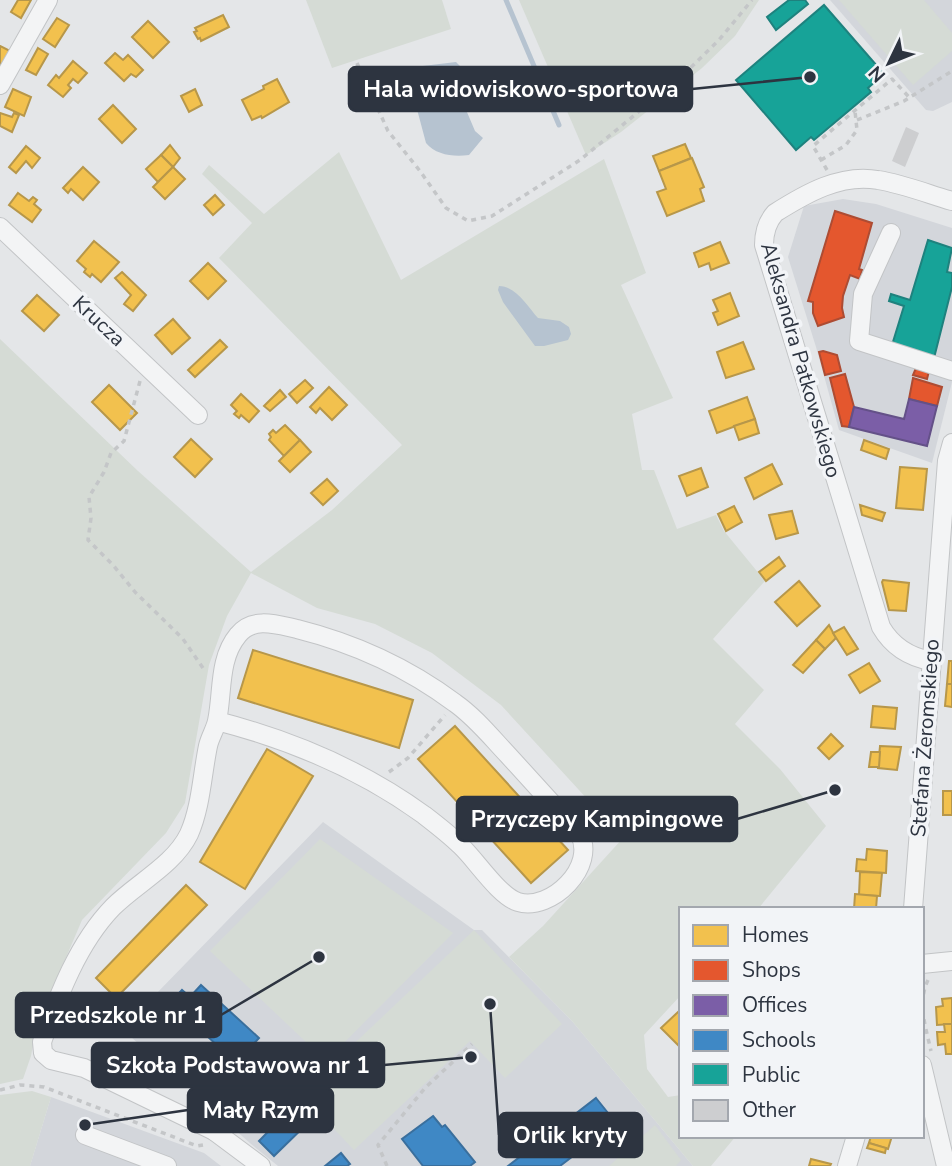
<svg xmlns="http://www.w3.org/2000/svg" width="952" height="1166" viewBox="0 0 952 1166" font-family="'Nunito Sans',sans-serif">
  <rect width="100%" height="100%" fill="#e4e6e8"/>
  <g fill="#d3d6db">
    <polygon points="830,0 952,0 952,102 933,111 926,110"/>
    <polygon points="843,199 876,204 952,228 952,382 932,463 839,430 816,347 788,257 804,206"/>
    <polygon points="323,822 474,930 482,930 572,1021 693,1166 278,1166 251,1144 122,1029"/>
    <polygon points="51,1097 204,1153 221,1166 30,1166"/>
  </g>
  <g fill="#d5dbd5">
    <polygon points="306,0 442,0 451,29 332,68"/>
    <polygon points="519,0 759,0 735,36 702,68 621,132 586,155"/>
    <polygon points="839,0 924,0 952,33 952,51 913,85"/>
    <polygon points="339,152 401,280 604,159 646,273 621,285 673,398 632,414 642,470 654,470 677,529 716,515 724,531 765,581 713,639 764,690 735,724 780,769 826,826 758,909 681,909 681,995 644,1035 647,1069 668,1097 681,1095 681,1136 736,1136 711,1166 693,1166 572,1021 509,957 543,926 623,838 501,705 432,653 375,624 317,608 251,573 227,616 209,665 185,803 166,833 82,920 36,1028 31,1056 23,1079 0,1084 0,339 138,471 251,572 332,510 402,445 219,258 252,223 202,174 209,165 264,214"/>
    <polygon points="320,839 453,933 326,1061 210,951"/>
    <polygon points="474,930 562,1024 505,1078 470,1041 354,1150 301,1094"/>
    <polygon points="32,1091 51,1097 30,1166 0,1166 0,1095"/>
    <polygon points="655,1125 681,1160 676,1166 609,1166"/>
  </g>
  <g fill="#b6c3d0">
    <path d="M456,62l10,10 -5,26 14,33 8,7 -14,17c-16,2 -33,0 -43,-12l-20,-75z"/>
    <path d="M499,286c17,0 29,21 39,32l22,3 9,6 2,7 -3,6 -24,6h-9l-32,-44 -5,-12z"/>
  </g>
  <g fill="#f2c14e" stroke="#b7974a" stroke-width="2">
    <polygon points="18,0 31,0 21,18 11,12"/>
    <polygon points="223,15 229,27 201,41 200,38 198,39 194,32 197,31 195,28"/>
    <polygon points="57,18 69,25 55,47 43,39"/>
    <polygon points="148,21 169,42 153,58 132,37"/>
    <polygon points="0,46 10,51 0,71"/>
    <polygon points="38,48 48,54 36,75 26,70"/>
    <polygon points="115,53 123,60 128,55 143,70 136,77 131,74 124,81 105,63"/>
    <polygon points="73,61 87,73 78,83 73,79 68,85 71,88 63,97 48,85 56,75 59,78"/>
    <polygon points="277,79 289,102 262,118 261,116 252,120 242,100 264,89 263,86"/>
    <polygon points="13,89 31,97 24,116 5,107"/>
    <polygon points="195,89 202,105 189,112 181,96"/>
    <polygon points="113,105 136,129 122,143 99,119"/>
    <polygon points="0,113 12,117 14,113 19,115 12,132 0,126"/>
    <polygon points="685,144 691,158 659,171 653,156"/>
    <polygon points="170,145 180,158 173,167 161,155"/>
    <polygon points="26,146 40,158 32,168 26,161 16,173 9,167"/>
    <polygon points="161,155 173,167 158,182 146,169"/>
    <polygon points="692,158 704,187 700,189 704,201 667,216 657,192 666,189 659,171"/>
    <polygon points="83,167 99,182 83,200 71,189 68,193 63,188"/>
    <polygon points="173,167 185,179 165,199 153,187"/>
    <polygon points="18,193 29,201 33,197 37,200 34,204 41,210 32,222 9,205"/>
    <polygon points="215,195 224,205 213,215 204,205"/>
    <polygon points="94,241 119,262 101,282 92,274 90,277 84,272 86,269 77,261"/>
    <polygon points="720,242 729,263 711,270 709,263 699,267 694,253"/>
    <polygon points="208,263 226,281 208,299 190,281"/>
    <polygon points="122,272 146,295 133,311 124,304 131,295 115,278"/>
    <polygon points="730,293 739,316 718,325 713,313 718,311 713,300"/>
    <polygon points="37,295 59,315 44,331 22,311"/>
    <polygon points="173,319 190,338 172,354 155,335"/>
    <polygon points="220,340 227,347 195,377 188,370"/>
    <polygon points="743,342 754,369 726,378 717,352"/>
    <polygon points="305,380 313,388 297,403 289,394"/>
    <polygon points="109,385 137,413 120,430 92,402"/>
    <polygon points="329,387 347,405 332,420 320,408 316,413 310,407"/>
    <polygon points="280,390 286,397 270,411 264,406"/>
    <polygon points="241,394 259,411 249,422 241,415 239,418 234,414 237,411 231,405"/>
    <polygon points="747,397 755,419 717,433 709,411"/>
    <polygon points="755,419 759,433 739,440 734,426"/>
    <polygon points="285,425 300,440 284,456 269,440 271,437 269,434 273,430 276,433"/>
    <polygon points="191,439 212,459 195,477 174,457"/>
    <polygon points="300,440 311,452 290,472 279,461"/>
    <polygon points="864,440 889,449 886,459 861,450"/>
    <polygon points="772,464 782,484 754,499 745,478"/>
    <polygon points="900,467 927,469 923,510 896,508"/>
    <polygon points="701,468 708,487 687,496 679,476"/>
    <polygon points="327,479 338,491 323,505 311,493"/>
    <polygon points="860,505 885,513 882,521 862,515"/>
    <polygon points="734,506 742,522 726,531 718,514"/>
    <polygon points="792,511 798,533 776,539 769,515"/>
    <polygon points="779,557 785,566 766,581 759,572"/>
    <polygon points="883,580 909,583 906,611 889,610 882,582"/>
    <polygon points="799,581 820,606 797,626 775,602"/>
    <polygon points="829,625 836,638 825,649 816,640"/>
    <polygon points="844,627 858,649 847,655 833,633"/>
    <polygon points="816,640 825,649 803,673 793,665"/>
    <polygon points="253,650 413,700 399,748 238,698"/>
    <polygon points="949,661 952,661 952,684 947,684"/>
    <polygon points="869,663 880,681 860,693 849,675"/>
    <polygon points="947,684 952,684 952,707 945,706"/>
    <polygon points="873,706 897,708 895,729 871,727"/>
    <polygon points="455,726 568,850 531,883 418,759"/>
    <polygon points="831,734 843,746 829,759 818,748"/>
    <polygon points="880,746 901,747 897,770 878,768"/>
    <polygon points="267,749 313,776 245,889 200,862"/>
    <polygon points="871,752 880,752 879,767 869,767"/>
    <rect x="943" y="791" width="9" height="24"/>
    <polygon points="867,849 887,851 886,873 856,871 857,859 866,860"/>
    <polygon points="860,872 882,873 880,896 859,895"/>
    <polygon points="186,885 207,905 116,998 96,978"/>
    <polygon points="855,894 877,896 876,909 854,909"/>
    <polygon points="952,998 952,1024 937,1025 936,1007 943,1006 942,999"/>
    <polygon points="678,1012 681,1014 681,1042 678,1045 661,1028"/>
    <polygon points="944,1024 952,1024 952,1054 946,1054 945,1044 938,1045 937,1032 945,1032"/>
    <polygon points="871,1136 892,1136 888,1149 869,1143"/>
    <polygon points="869,1143 886,1148 885,1153 867,1148"/>
    <polygon points="811,1159 831,1164 830,1166 809,1166"/>
  </g>
  <g fill="#e4572e" stroke="#ad4c33" stroke-width="2">
    <polygon points="835,211 872,223 859,269 862,270 860,279 850,275 843,296 842,308 844,317 818,326 813,313 813,302 808,301"/>
    <polygon points="823,351 837,355 841,371 825,375 819,352"/>
    <polygon points="916,368 929,371 927,379 913,375"/>
    <polygon points="845,374 854,407 849,427 842,426 830,378"/>
    <polygon points="913,378 942,387 937,406 909,399"/>
  </g>
  <polygon fill="#7b5ea7" stroke="#645188" stroke-width="2" points="909,399 937,406 927,446 849,427 854,407 904,419"/>
  <g fill="#3f88c5" stroke="#3a6f9d" stroke-width="2">
    <polygon points="201,985 259,1038 248,1050 263,1064 247,1083 216,1054 221,1049 191,1021 186,1018 182,1023 165,1008 182,990 190,997"/>
    <polygon points="596,1098 616,1123 560,1166 508,1166"/>
    <polygon points="297,1102 313,1118 274,1156 259,1141"/>
    <polygon points="433,1116 442,1127 445,1125 475,1162 470,1166 423,1166 402,1139"/>
    <polygon points="341,1153 350,1164 347,1166 325,1166"/>
  </g>
  <g fill="#17a398" stroke="#1e827e" stroke-width="2">
    <polygon points="789,0 805,0 808,4 776,30 767,17"/>
    <polygon points="824,5 884,74 868,88 871,92 814,140 811,137 796,150 736,80"/>
    <polygon points="928,240 952,248 947,272 952,273 952,287 934,358 892,345 904,306 889,301 891,294 910,300"/>
  </g>
  <g fill="none" stroke-linecap="round" stroke-linejoin="round">
    <polyline stroke="#b6c3d0" stroke-width="5" points="506,0 559,125"/>
  </g>
  <polygon fill="#cdced0" points="906,127 919,133 905,167 892,161"/>
  <g fill="none" stroke-linecap="round" stroke-linejoin="round">
    <defs>
      <g id="minor">
        <polyline points="0,85 48,0"/>
        <polyline points="0,227 198,415"/>
        <polyline points="891,233 863,294 859,341 952,371"/>
        <path d="M931,661c-22,-4 -39,-15 -50,-34l-117,-382c0,-12 3,-23 11,-32 30,-19 66,-40 103,-33 25,4 50,14 74,21"/>
        <path d="M217,721c74,19 145,49 207,94 13,10 26,20 37,31 15,14 38,50 57,56 33,10 80,-36 61,-69 -24,-26 -47,-52 -71,-78 -17,-18 -33,-38 -53,-52 -47,-35 -102,-60 -158,-74 -19,-4 -44,-13 -59,6 -20,24 -15,58 -21,86 -2,9 -7,16 -9,25 -6,29 -7,61 -19,88 -15,31 -52,49 -76,73 -35,36 -55,89 -71,135l1,11 8,7 33,8 130,63 47,35"/>
        <polyline points="913,909 947,461 952,443"/>
        <polyline points="922,964 952,961"/>
        <polyline points="922,1065 946,1166"/>
        <polyline points="214,1131 283,1053"/>
        <polyline points="85,1135 167,1166"/>
        <polyline points="847,1166 856,1136"/>
      </g>
    </defs>
    <use href="#minor" stroke="#c2c4c6" stroke-width="20"/>
    <g stroke="#c4c6c8" stroke-width="3.5" stroke-dasharray="5 5" stroke-linecap="butt">
      <polyline points="357,63 388,131 420,171 446,208 468,221 492,216 580,160 682,76 719,40 752,0"/>
      <polyline points="857,120 904,101 952,71"/>
      <polyline points="821,160 846,145 857,130 855,111"/>
      <polyline points="827,170 813,146 892,79 909,97"/>
      <polyline points="140,381 124,441 111,453 104,472 89,497 91,518 88,540 113,565 135,592 183,639 205,671"/>
      <polyline points="389,772 408,758 445,715"/>
      <path d="M928,980c-11,23 -2,48 3,71"/>
      <polyline points="0,1090 20,1085 44,1087 197,1146 203,1145"/>
      <polyline points="387,1166 378,1145 425,1088 472,1044"/>
    </g>
    <use href="#minor" stroke="#f3f4f5" stroke-width="18"/>
  </g>
  <g text-anchor="middle" dominant-baseline="central" stroke-width="7" stroke-linejoin="round" paint-order="stroke">
    <g font-size="21" fill="#2d3440" stroke="#f2f4f7">
      <text transform="translate(99 321) rotate(43)">Krucza</text>
      <text transform="translate(801 360) rotate(74)">Aleksandra Patkowskiego</text>
      <text transform="translate(925 738) rotate(-86)">Stefana Żeromskiego</text>
    </g>
  </g>
  <path fill="none" stroke="#2d3440" stroke-width="2.5" d="M810 77L692 89M835 790L737 819M319 957L221 1015M471 1057L384 1065M85 1125L188 1110M490 1004L499 1135"/>
  <g fill="#2d3440" stroke="#f2f4f7" stroke-width="2.5">
    <circle cx="810" cy="77" r="7"/>
    <circle cx="835" cy="790" r="7"/>
    <circle cx="319" cy="957" r="7"/>
    <circle cx="471" cy="1057" r="7"/>
    <circle cx="85" cy="1125" r="7"/>
    <circle cx="490" cy="1004" r="7"/>
  </g>
  <g fill="#2d3440" stroke="#2d3440" stroke-width="2.5">
    <rect x="349" y="67" width="343" height="44" rx="7"/>
    <rect x="457" y="797" width="280" height="44" rx="7"/>
    <rect x="16" y="993" width="205" height="44" rx="7"/>
    <rect x="92" y="1043" width="292" height="44" rx="7"/>
    <rect x="188" y="1088" width="145" height="44" rx="7"/>
    <rect x="499" y="1113" width="143" height="44" rx="7"/>
  </g>
  <g font-size="23" text-anchor="middle" font-weight="bold" fill="#fff">
    <text x="521" y="97">Hala widowiskowo-sportowa</text>
    <text x="597" y="827">Przyczepy Kampingowe</text>
    <text x="118" y="1023">Przedszkole nr 1</text>
    <text x="238" y="1073">Szkoła Podstawowa nr 1</text>
    <text x="261" y="1118">Mały Rzym</text>
    <text x="570" y="1143">Orlik kryty</text>
  </g>
  <rect x="679" y="907" width="245" height="231" fill="#f2f4f7" stroke="#a3a7ae" stroke-width="2"/>
  <rect x="693" y="925" width="35" height="21" fill="#f2c14e" stroke="#a3a7ae" stroke-width="2"/>
  <text x="742" y="942" font-size="21" fill="#2d3440">Homes</text>
  <rect x="693" y="960" width="35" height="21" fill="#e4572e" stroke="#a3a7ae" stroke-width="2"/>
  <text x="742" y="977" font-size="21" fill="#2d3440">Shops</text>
  <rect x="693" y="995" width="35" height="21" fill="#7b5ea7" stroke="#a3a7ae" stroke-width="2"/>
  <text x="742" y="1012" font-size="21" fill="#2d3440">Offices</text>
  <rect x="693" y="1030" width="35" height="21" fill="#3f88c5" stroke="#a3a7ae" stroke-width="2"/>
  <text x="742" y="1047" font-size="21" fill="#2d3440">Schools</text>
  <rect x="693" y="1064" width="35" height="21" fill="#17a398" stroke="#a3a7ae" stroke-width="2"/>
  <text x="742" y="1082" font-size="21" fill="#2d3440">Public</text>
  <rect x="693" y="1100" width="35" height="21" fill="#cdced0" stroke="#a3a7ae" stroke-width="2"/>
  <text x="742" y="1117" font-size="21" fill="#2d3440">Other</text>
  <g transform="translate(889 63) rotate(227)" stroke="#f2f4f7" stroke-width="5" paint-order="stroke">
  <path d="M0-5L12 26L0 18L-12 26Z" fill="#2d3440"/>
  <text y="-10" font-size="19" font-weight="bold" text-anchor="middle" fill="#2d3440">N</text>
  </g>
</svg>
